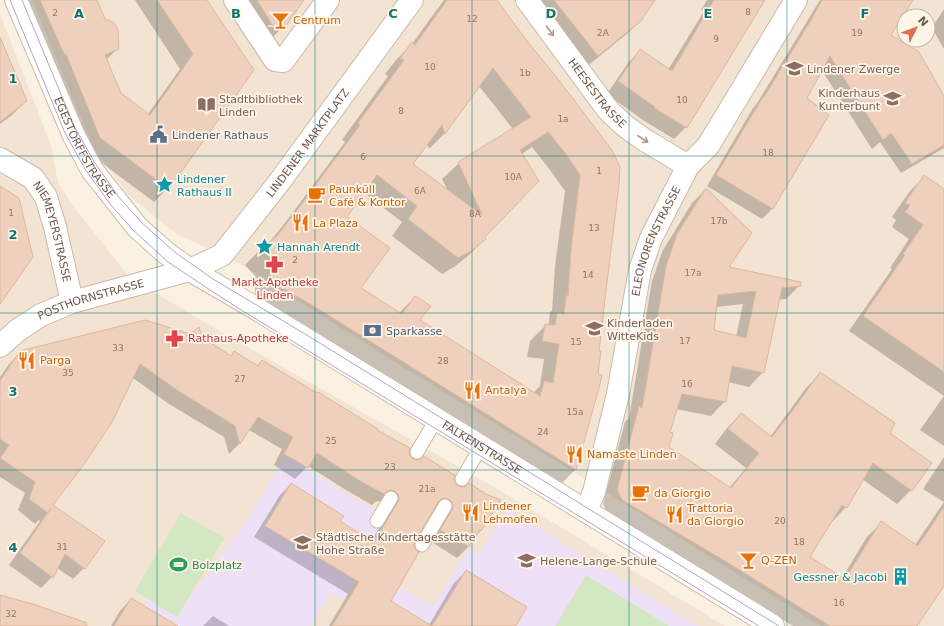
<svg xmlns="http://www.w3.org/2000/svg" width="944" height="626" viewBox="0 0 944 626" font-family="'DejaVu Sans',sans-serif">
  <rect width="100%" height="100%" fill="#fbf1e3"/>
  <g fill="#f2e3d2" fill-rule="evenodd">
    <polygon points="32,0 405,0 216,252 178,235 129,196 93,147"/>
    <path d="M420,0h524v626h-123l-239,-149 -176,-108 -122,-77 -9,-4 -15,-12 -29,-17zM904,16h24v24h-24z"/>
    <polygon points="0,14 51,145 58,183 73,206 130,278 237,341 487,483 725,626 0,626"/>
  </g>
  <g fill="#eee0f7">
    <polygon points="286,456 389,519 364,568 343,601 331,593 311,626 130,626 147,598 177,616 249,516"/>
    <polygon points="507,509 698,626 332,626 367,568 433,607 469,547 479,554"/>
  </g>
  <g fill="#d2e7c2">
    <polygon points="181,513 224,538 177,617 135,591"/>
    <polygon points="586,575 669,626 555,626"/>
  </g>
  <g fill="#0003" fill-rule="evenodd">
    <polygon points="21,0 96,0 118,48 106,60 120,93 148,114 180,69 135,0 206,0 253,70 168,188 154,202 87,152"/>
    <path d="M235,0h68l-18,25 -14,14zM268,25h15v2h-15z"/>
    <path d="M444,0h52l27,37 88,113 -7,149 -8,76 2,12 -23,83 -16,16 -304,-188v-22l-10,-11 16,-16 8,-6 19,-24 57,-77 -3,-2 46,-64 -3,-2 11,-14 16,-16zM479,86l34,43 -54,34 -17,16 6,12 -36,-27 15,-20 2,5 16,-16zM532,147l18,23 15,21 -10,75 -3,45 -2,1 -1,11 -2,2h-1l-16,16 -3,16 17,2 -4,27 -7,7 -114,-72 -4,-24 -16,16 -40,-25 -13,-71 17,-25 39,30 -10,14 50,38 12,-7 15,-12 16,-16 -2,-2 39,-83z"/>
    <polygon points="532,0 654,0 641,20 628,33 585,68"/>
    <polygon points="707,0 764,0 686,127 674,139 643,120 607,94 628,63 640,51 668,70 704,11 701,10"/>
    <polygon points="820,0 912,0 880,50 944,98 944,148 901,173 880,142 872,149 821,69 806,98 828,116 772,209 762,219 707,186 753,108 756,105"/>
    <polygon points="944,9 944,49 932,28"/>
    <polygon points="0,37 26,101 11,116 0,124"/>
    <polygon points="924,177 944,190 944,446 920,430 944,396 849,331 892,269 890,268 909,239 892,227 896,220 892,217 910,191"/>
    <path d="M706,189l22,78 72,18 -14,14 -8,1 -15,72 -14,15 -21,-5 -3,19 -14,15 -35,-7 -7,24 -1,14 61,41 17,-20 -31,-24 12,-16 14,-14 29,23 36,-49 14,-14 68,59 23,57 -14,14 -35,-25 -16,28 -14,15 -1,-1 -22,36 33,21 25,-41 14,-14 34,22 29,-43 -21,-13 21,-32v127l-28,42h-123l-185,-112 -5,-10 22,-82 4,-4 23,-137 11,-31 29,-47zM743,304l-7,33 -24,-7 4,-23z"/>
    <polygon points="201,338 230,356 234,352 257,366 262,361 376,430 409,456 412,460 454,483 458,487 486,495 499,501 480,531 475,536 468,547 457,558 430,541 437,510 433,509 414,541 389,601 429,625 454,583 466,571 515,626 329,626 348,594 254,537 280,495 291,484 339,522 371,541 387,515 383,502 379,501 375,502 372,505 346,490 308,466 295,479 274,465 282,449 249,430 239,444 229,454 224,437 169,404 133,378 52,505 84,568 73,579 57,568 52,577 41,588 9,565 40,521 39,520 35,524 18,510 25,493 0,477 0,377 9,364 21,352"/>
    <polygon points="131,599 176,626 111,626 120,611"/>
    <polygon points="213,616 229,626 203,626"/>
  </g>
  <g fill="#eed0bc" stroke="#e0b69d" fill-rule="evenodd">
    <polygon points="40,0 97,0 105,19 113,22 116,26 118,30 119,49 105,55 121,93 150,115 193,54 157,0 207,0 254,70 169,189 100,138 66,54 64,54"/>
    <polygon points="257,0 304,0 286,26 273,26"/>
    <path d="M447,0h50l27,37 37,46 51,67 8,17 -1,17 -14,115 -6,52h2l-3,23 4,1 -3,13 -23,82 -256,-160 -34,-20 -11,-3 -5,-5 1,-23 -10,-11 16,-12 23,-30 60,-81 -2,-2 46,-63 -4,-2 12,-16 3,3zM493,68l38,49 -73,45 24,53 -69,-51 29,-39 3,9zM548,132l18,22 14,21 -9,75 -3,46 -2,-1 -2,19 -7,-1 -2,12 -10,-1 -3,17 17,3 -6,39 -9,-2 -4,15 -120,-76 11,-14 -16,-10 -13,18 -41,-26 29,-40 -43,-31 30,-42 40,31 -9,13 50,39 13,-7 15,-12 -1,-2 54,-56 -19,-31z"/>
    <polygon points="554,0 655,0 641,21 598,56"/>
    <polygon points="714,0 765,0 687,128 654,108 655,107 618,81 640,49 672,71"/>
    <polygon points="822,0 913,0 891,35 919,52 944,96 944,145 912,164 891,133 883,140 830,56 807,98 829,115 773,209 716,175 763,97 764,97 811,20"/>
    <polygon points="0,37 27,101 0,122"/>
    <polygon points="924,175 944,189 944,372 863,316 905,255 903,254 923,225 905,212 910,205 905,203"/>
    <polygon points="0,186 19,198 33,257 0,304"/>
    <path d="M706,188l46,45 -23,34 72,15v4l-19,2 -18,85 -32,-7 -6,36 -44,-8 -12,38 3,1 -4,14 62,41 28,-35 -31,-24 13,-16 31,24 24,-31 24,-34 75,51 -5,10 42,30 -20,28 -39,-28 -26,45 -5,-3 -32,52 35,22 36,-58 37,25 26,-39v79l-27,40h-87l-105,-65 -103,-61 -5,-11 22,-83 3,2 24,-142 11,-32zM756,291l-10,47 -32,-8 4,-35z"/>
    <polygon points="145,320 190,334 199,327 202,337 231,356 234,351 258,366 262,360 317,393 318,392 378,429 377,430 410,448 409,452 410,456 413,459 417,460 421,459 424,456 451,473 455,475 454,479 455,483 458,486 462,487 466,486 469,483 486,494 501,500 481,531 480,530 469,547 440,530 452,510 453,506 452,502 449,499 445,498 441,499 438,502 415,541 414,545 415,549 419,552 391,601 432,626 466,570 527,607 516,626 332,626 359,582 265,526 291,483 344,516 340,521 374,542 398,502 399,498 398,494 395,491 391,490 387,491 384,494 360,481 317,453 308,468 284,454 293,437 258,417 240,444 235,426 180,392 140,364 112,422 85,463 53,505 105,541 85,569 65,554 53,578 20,553 51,508 48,513 29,499 35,482 0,458 9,445 0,439 0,381 20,351"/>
    <polygon points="0,595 36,605 87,623 87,626 0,626"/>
    <polygon points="131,598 178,626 114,626"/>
  </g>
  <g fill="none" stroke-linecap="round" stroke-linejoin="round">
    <defs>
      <g id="lane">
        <polyline points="417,452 436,420"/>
        <polyline points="462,479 481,447"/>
        <polyline points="377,521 391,498"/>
        <polyline points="422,545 445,506"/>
      </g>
      <g id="street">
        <polyline points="235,0 275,60 283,61 328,0"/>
        <path id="s1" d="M527,0l81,110 17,16 18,13 45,27"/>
        <path id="s2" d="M0,159l33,19 13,19 9,30 17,75"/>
        <path id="s3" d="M0,346l18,-16 23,-15 31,-13 118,-32 32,-15 58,-74 132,-181"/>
        <path id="s4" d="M586,511l8,-19 24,-98 22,-124 11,-32 37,-72 20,-20 88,-146"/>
      </g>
      <g id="secondary">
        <path id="s5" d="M16,0l58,136 18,34 45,57 29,26 24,17 62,36 521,320"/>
      </g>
    </defs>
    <use href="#lane" stroke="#cbb9aa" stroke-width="15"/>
    <use href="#street" stroke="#cbb9aa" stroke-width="24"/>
    <use href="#secondary" stroke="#d0bbab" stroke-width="24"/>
    <use href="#lane" stroke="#fff" stroke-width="13"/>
    <use href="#street" stroke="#fff" stroke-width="22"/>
    <use href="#secondary" stroke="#fff" stroke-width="22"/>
    <g stroke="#b4a3c3" stroke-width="1">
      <polyline points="10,0 65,133 85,169 110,204 133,230 168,262 207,288 238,308 759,626"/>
      <polyline points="22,0 75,128 95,163 118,196 142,223 176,253 213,279 305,334 779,626"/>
    </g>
  </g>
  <defs><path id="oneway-shaft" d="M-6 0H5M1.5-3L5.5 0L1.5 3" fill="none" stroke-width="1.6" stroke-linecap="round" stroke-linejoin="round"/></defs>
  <g stroke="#aa9b93">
    <use href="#oneway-shaft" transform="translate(550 31) rotate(53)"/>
    <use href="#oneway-shaft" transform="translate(643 139) rotate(33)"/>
  </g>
  <path fill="none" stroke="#0f766e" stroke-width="1" stroke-opacity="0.55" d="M157,0v626M315,0v626M472,0v626M629,0v626M787,0v626M0,156h944M0,313h944M0,470h944"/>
  <defs>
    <symbol id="bar-bare" viewBox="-9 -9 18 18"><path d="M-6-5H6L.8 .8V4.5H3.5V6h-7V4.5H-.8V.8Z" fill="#e8710a" stroke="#fef5e9" stroke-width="2.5" paint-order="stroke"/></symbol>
    <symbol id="school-bare" viewBox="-9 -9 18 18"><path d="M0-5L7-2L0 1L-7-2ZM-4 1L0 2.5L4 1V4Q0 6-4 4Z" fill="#8d6e63" stroke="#fef5e9" stroke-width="2.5" paint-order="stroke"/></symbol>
    <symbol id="library-bare" viewBox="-9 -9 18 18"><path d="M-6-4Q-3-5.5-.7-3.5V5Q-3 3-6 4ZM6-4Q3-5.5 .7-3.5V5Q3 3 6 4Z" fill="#8d6e63" stroke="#fef5e9" stroke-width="2.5" paint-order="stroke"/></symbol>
    <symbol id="civic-bare" viewBox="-9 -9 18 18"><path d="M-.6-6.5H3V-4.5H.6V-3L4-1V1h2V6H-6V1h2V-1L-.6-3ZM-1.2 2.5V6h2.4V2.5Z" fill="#5c6f8a" stroke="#fef5e9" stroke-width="2.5" paint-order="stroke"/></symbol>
    <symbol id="sight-bare" viewBox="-9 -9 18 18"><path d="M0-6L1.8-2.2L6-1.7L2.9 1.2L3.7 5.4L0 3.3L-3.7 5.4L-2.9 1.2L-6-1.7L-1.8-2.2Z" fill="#0f9aa8" stroke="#fef5e9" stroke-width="2.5" paint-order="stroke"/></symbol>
    <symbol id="cafe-bare" viewBox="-9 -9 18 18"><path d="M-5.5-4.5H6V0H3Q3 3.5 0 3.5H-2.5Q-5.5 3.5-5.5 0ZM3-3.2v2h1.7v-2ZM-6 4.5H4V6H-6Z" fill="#e8710a" stroke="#fef5e9" stroke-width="2.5" paint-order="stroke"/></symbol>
    <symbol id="restaurant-bare" viewBox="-9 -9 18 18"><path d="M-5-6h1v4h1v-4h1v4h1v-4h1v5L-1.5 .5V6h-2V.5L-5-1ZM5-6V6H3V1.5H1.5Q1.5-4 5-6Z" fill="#e8710a" stroke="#fef5e9" stroke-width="2.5" paint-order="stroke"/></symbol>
    <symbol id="pharmacy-bare" viewBox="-9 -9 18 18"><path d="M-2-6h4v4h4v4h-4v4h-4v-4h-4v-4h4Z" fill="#e0444e" stroke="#fef5e9" stroke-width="2.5" paint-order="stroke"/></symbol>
    <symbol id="bank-bare" viewBox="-9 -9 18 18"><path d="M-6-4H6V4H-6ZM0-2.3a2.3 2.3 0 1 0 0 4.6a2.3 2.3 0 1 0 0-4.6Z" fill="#5c6f8a" stroke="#fef5e9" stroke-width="2.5" paint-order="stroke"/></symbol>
    <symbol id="stadium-bare" viewBox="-9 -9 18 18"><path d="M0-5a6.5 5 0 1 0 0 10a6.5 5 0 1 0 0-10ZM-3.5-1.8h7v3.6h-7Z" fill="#2e9e5b" stroke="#fef5e9" stroke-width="2.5" paint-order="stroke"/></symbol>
    <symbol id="building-bare" viewBox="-9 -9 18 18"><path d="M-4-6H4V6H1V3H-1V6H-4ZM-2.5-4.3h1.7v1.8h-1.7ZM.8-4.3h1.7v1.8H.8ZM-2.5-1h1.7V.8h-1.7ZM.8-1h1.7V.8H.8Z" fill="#0f9aa8" stroke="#fef5e9" stroke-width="2.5" paint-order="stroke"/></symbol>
  </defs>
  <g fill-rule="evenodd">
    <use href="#bar-bare" x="268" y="8" width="25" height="25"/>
    <use href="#school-bare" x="782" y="56" width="25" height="25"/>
    <use href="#school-bare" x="880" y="86" width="25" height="25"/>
    <use href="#library-bare" x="194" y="92" width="25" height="25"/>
    <use href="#civic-bare" x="146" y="122" width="25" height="25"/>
    <use href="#sight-bare" x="152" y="172" width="25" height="25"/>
    <use href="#cafe-bare" x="304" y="182" width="25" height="25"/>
    <use href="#restaurant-bare" x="288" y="210" width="25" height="25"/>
    <use href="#sight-bare" x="252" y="234" width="25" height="25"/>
    <use href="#pharmacy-bare" x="262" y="252" width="25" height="25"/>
    <use href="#school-bare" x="582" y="316" width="25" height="25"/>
    <use href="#bank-bare" x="360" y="318" width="25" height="25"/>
    <use href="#pharmacy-bare" x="162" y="326" width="25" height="25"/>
    <use href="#restaurant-bare" x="14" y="348" width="25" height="25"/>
    <use href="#restaurant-bare" x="460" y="378" width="25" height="25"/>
    <use href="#restaurant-bare" x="562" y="442" width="25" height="25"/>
    <use href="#cafe-bare" x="628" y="480" width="25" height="25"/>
    <use href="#restaurant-bare" x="458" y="500" width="25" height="25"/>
    <use href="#restaurant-bare" x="662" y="502" width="25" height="25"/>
    <use href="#school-bare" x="290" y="530" width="25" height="25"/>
    <use href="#bar-bare" x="736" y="548" width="25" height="25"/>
    <use href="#school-bare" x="514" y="548" width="25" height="25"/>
    <use href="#stadium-bare" x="166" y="552" width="25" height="25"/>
    <use href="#building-bare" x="888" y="564" width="25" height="25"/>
  </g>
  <g text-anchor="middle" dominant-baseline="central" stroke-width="3.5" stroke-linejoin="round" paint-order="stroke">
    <g font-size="9" fill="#907667">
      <text x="748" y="12">8</text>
      <text x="55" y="13">2</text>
      <text x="472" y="19">12</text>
      <text x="603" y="33">2A</text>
      <text x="857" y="33">19</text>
      <text x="716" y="39">9</text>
      <text x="430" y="67">10</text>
      <text x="525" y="73">1b</text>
      <text x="682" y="100">10</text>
      <text x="401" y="111">8</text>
      <text x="563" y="119">1a</text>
      <text x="768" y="153">18</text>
      <text x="363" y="157">6</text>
      <text x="599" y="171">1</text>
      <text x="513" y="177">10A</text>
      <text x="420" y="191">6A</text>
      <text x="11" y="213">1</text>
      <text x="475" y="214">8A</text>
      <text x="719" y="221">17b</text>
      <text x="594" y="228">13</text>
      <text x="295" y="260">2</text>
      <text x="693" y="273">17a</text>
      <text x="588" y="275">14</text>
      <text x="685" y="341">17</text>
      <text x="576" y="342">15</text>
      <text x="118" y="348">33</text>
      <text x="443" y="361">28</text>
      <text x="68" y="373">35</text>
      <text x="240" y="379">27</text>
      <text x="687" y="384">16</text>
      <text x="575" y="412">15a</text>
      <text x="543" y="432">24</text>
      <text x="331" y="441">25</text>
      <text x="390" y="467">23</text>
      <text x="427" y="489">21a</text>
      <text x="780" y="521">20</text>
      <text x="799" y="542">18</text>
      <text x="62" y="547">31</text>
      <text x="839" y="603">16</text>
      <text x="11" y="614">32</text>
    </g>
    <g font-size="11" fill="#c56008" stroke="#fef5e9" text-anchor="start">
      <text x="293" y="20">Centrum</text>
      <text x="329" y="189">Paunküll<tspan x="329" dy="13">Café &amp; Kontor</tspan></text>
      <text x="313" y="223">La Plaza</text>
      <text x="40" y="360">Parga</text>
      <text x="485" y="390">Antalya</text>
      <text x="587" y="454">Namaste Linden</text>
      <text x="654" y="493">da Giorgio</text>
      <text x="483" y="506">Lindener<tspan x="483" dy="13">Lehmofen</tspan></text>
      <text x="687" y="508">Trattoria<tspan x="687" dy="13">da Giorgio</tspan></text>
      <text x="761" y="560">Q-ZEN</text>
    </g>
    <g font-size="11" fill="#785e54" stroke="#fef5e9" text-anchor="start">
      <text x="807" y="69">Lindener Zwerge</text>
      <text x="880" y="93" text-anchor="end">Kinderhaus<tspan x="880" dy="13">Kunterbunt</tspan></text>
      <text x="219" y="99">Stadtbibliothek<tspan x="219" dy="13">Linden</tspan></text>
      <text x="607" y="323">Kinderladen<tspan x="607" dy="13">WitteKids</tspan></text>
      <text x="316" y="537">Städtische Kindertagesstätte<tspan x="316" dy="13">Hohe Straße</tspan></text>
      <text x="540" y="561">Helene-Lange-Schule</text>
    </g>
    <g font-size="11" fill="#71584b" stroke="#fef5e9">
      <text stroke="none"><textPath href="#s1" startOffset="117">HEESESTRASSE</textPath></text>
      <text stroke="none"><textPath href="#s3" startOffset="384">LINDENER MARKTPLATZ</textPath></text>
      <text stroke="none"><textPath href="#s5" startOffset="163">EGESTORFFSTRASSE</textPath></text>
      <text stroke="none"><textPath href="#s2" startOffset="96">NIEMEYERSTRASSE</textPath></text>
      <text stroke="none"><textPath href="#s4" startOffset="280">ELEONORENSTRASSE</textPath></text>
      <text stroke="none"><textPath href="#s3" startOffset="104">POSTHORNSTRASSE</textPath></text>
      <text stroke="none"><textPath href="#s5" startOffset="669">FALKENSTRASSE</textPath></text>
    </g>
    <g font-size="11" fill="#4e5e75" stroke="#fef5e9" text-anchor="start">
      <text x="172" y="135">Lindener Rathaus</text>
      <text x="386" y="331">Sparkasse</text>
    </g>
    <g font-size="11" fill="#0d838f" stroke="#fef5e9" text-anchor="start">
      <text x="177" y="179">Lindener<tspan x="177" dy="13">Rathaus II</tspan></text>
      <text x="277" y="247">Hannah Arendt</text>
      <text x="887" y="577" text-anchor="end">Gessner &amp; Jacobi</text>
    </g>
    <g font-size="11" fill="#be3a42" stroke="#fef5e9">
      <text x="275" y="282">Markt-Apotheke<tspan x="275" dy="13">Linden</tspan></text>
      <text x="188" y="338" text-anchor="start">Rathaus-Apotheke</text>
    </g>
    <g font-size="11" fill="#27864d" stroke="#fef5e9" text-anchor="start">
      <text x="192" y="565">Bolzplatz</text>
    </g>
  </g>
  <g font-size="13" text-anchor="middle" font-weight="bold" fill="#0f766e" stroke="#fef5e9" stroke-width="3.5" stroke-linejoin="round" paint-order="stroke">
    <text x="79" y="18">A</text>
    <text x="236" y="18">B</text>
    <text x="393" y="18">C</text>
    <text x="551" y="18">D</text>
    <text x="708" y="18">E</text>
    <text x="865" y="18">F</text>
    <text x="13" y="83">1</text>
    <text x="13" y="239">2</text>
    <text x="13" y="396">3</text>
    <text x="13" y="552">4</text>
  </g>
  <g transform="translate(916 28) rotate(48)"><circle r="19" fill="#fef5e9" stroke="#c6b6aa"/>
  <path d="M0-3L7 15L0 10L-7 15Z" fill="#de6d4f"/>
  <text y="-6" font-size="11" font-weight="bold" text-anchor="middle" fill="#71584b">N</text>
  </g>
</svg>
